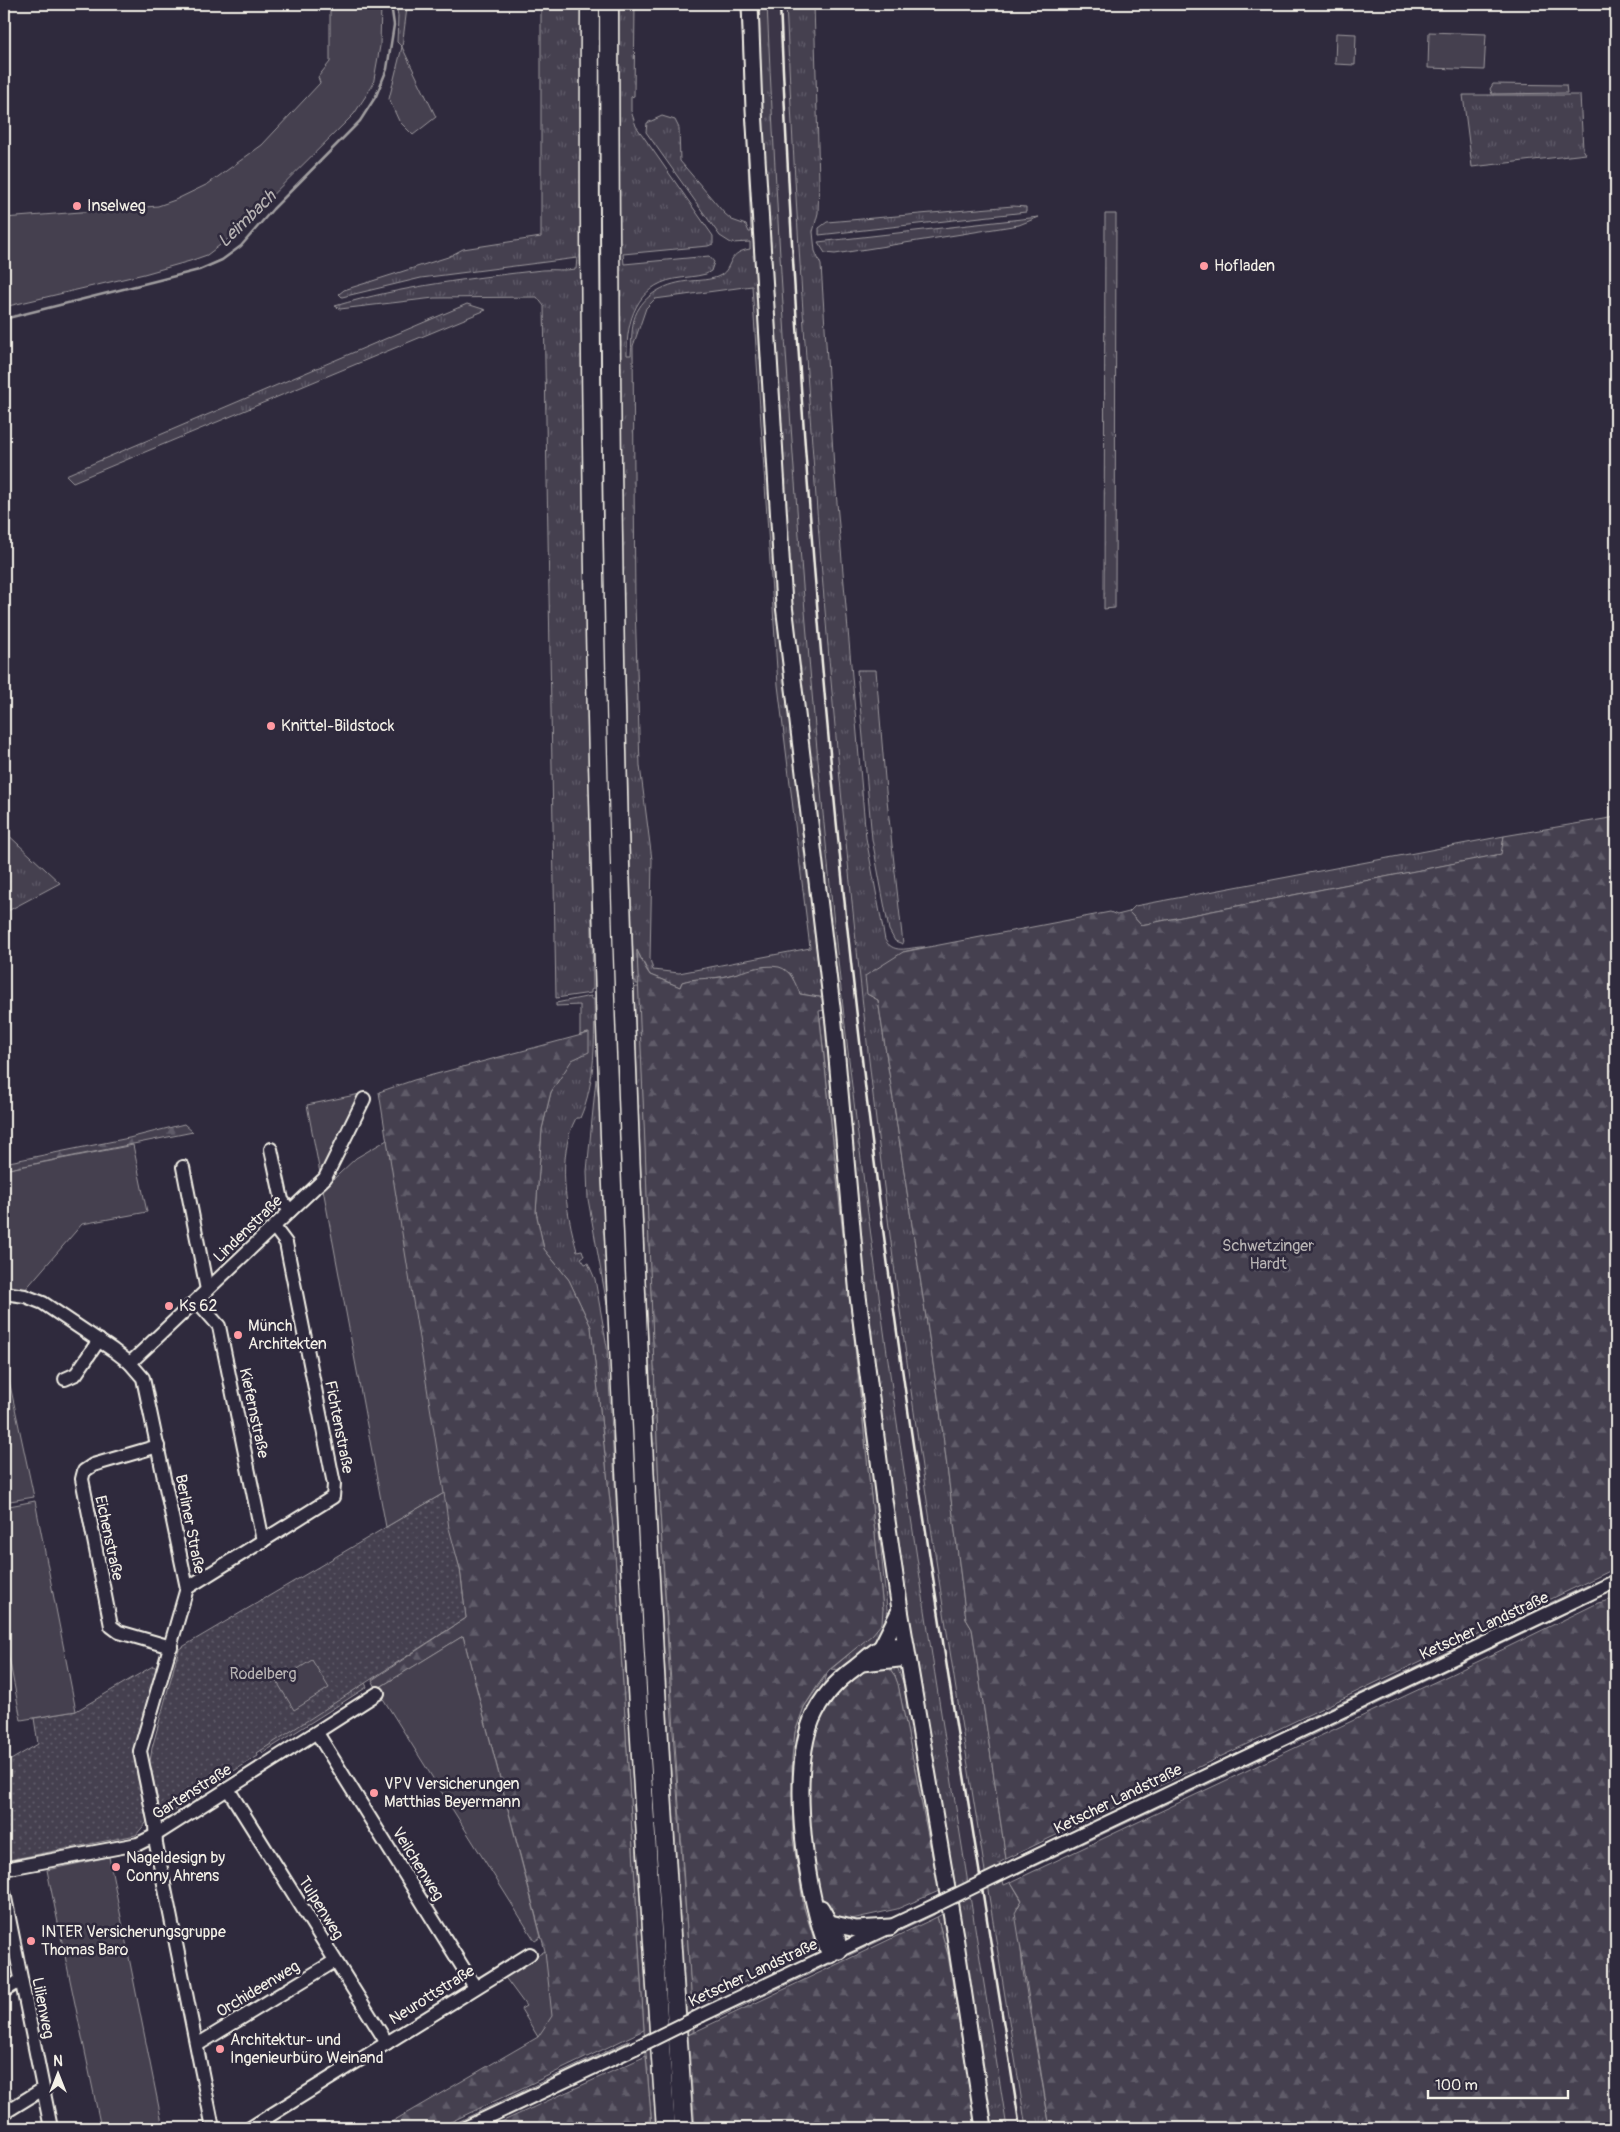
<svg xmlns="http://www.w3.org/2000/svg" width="1620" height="2132" viewBox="0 0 1620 2132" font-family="Pangolin,sans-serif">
  <defs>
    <pattern id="grass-tufts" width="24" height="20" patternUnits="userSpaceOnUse" patternTransform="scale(1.25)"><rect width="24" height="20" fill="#454050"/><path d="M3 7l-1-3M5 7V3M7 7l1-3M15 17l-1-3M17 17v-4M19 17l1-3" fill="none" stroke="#605c69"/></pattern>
    <pattern id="forest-firs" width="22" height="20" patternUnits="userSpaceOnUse" patternTransform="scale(1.25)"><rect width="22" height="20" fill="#454050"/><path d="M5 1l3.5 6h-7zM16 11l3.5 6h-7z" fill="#605c69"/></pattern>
    <pattern id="park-dots" width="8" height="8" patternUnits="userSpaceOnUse" patternTransform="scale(1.25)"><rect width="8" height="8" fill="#454050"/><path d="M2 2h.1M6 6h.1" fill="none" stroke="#605c69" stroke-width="1.8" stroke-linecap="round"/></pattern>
  </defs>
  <rect width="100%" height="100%" fill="#2f2a3d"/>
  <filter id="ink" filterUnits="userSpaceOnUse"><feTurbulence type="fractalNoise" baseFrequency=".02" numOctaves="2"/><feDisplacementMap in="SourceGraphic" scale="10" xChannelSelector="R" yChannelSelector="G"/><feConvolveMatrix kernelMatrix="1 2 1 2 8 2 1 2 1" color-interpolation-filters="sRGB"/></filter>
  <g filter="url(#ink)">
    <polygon fill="#3b3647" points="767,4 786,4 802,321 822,592 852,913 883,1177 933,1537 1026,2128 1007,2128 914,1540 888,1359 853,1088 818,762 803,594 783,321"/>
    <g fill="url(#grass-tufts)" stroke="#9c989c" fill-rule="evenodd">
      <polygon points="396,4 406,4 407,8 402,47 397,42 398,16"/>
      <path d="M541,4h40l2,433 10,552 -2,1v3l-35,5 -12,-692 -7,-9 -103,1 -94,11 -5,-3c68,-20 137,-28 207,-36 13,-1 22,1 34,-1l1,-11 -156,20 -79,19 -3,-3 5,-4 104,-33 15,-8 78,-12z"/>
      <polygon points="597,4 602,4 609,678 603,678 602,599"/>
      <path d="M619,4h16l-1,92 -3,1v14l5,15 77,110v8l-5,2 -85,8 1,10 85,-8 5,6 -3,9 -5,3c-11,3 -21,3 -32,5 -37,7 -48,42 -47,76h4c1,-10 0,-20 2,-31 4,-24 26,-38 49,-42 11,-2 25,-1 35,-5 18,-7 7,-24 33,-28v-7l-19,1 -11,-7 -74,-104 1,-9 15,-7 13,4 4,8 1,33 44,52 8,7 14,5 3,7h2l-10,-228h4l9,200 71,794 -25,-4 -10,-21 -25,-6 -44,10 -31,3 -8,2 -2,5 -30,-12 -13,-24 2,33h-3v-3h-2c-12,-326 -15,-652 -15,-977zM752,286l26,399 32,263 -131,25 -26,-3 -3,-11 2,-99 -12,-94 -5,-162 -2,-258 13,-38 9,-9z"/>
      <path d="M754,4h13c16,361 43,722 85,1082 42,349 100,695 155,1042h-17l-104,-649 -91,-812z"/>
      <path d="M786,4h28l5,177 -1,32 -5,19 2,19 6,14 13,203 32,370 19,102c10,16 26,6 40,7l-22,5 -36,42 11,6 61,403 27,216 6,10 1,6 33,224 -7,4 5,22 7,-3 11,19 -5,6 6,64 27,157h-24c-50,-318 -105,-636 -144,-957 -47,-388 -78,-777 -96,-1167z"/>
      <polygon points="1493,84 1566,85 1567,93 1492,94 1490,89"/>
      <polygon points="1463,95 1580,95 1583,149 1586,154 1472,167"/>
      <polygon points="1013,206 1026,207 1026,212 819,235 819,228 827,222"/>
      <polygon points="1105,214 1116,214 1115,608 1104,609"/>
      <polygon points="1039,217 1019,225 835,254 825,253 818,242"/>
      <polygon points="467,304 486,310 73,482 66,475"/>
      <polygon points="857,670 876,670 886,791 903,944 895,941 889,930 872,839"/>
      <polygon points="4,831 60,883 4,913"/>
      <polygon points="1504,836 1502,854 1141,925 1129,912 1135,906"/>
      <path d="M636,987h3l21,525 12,205 22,315 -6,3c-24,-348 -42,-697 -54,-1046z"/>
      <path d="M591,996v3h3c1,39 2,83 -14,119h-4c-20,37 -10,94 1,133l5,-1 2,6 -3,2 4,6 3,-1 7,16 12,68 31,525 18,256h-4l-8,-98 -30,-492 -23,-211 -22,-47 -25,-31 -8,-37 6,-83 9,-37 37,-59 -8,2v-30l-24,1v-3z"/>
      <polygon points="827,1017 888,1619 879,1639 838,1670 831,1669 849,1654 883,1609 820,1018"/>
      <polygon points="596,1079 599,1101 607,1305 588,1199 587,1171"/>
      <polygon points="1588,1585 1590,1587 1295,1727 1291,1726"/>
      <polygon points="1592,1597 1594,1600 1291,1745 1294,1741"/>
      <polygon points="887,1665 894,1665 898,1669 905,1688 940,1890 939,1891 898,1685 895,1676"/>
      <polygon points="827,1674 823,1688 819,1939 808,1952 813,1944 813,1937 804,1908 793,1839 792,1758 795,1732 804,1707"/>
      <polygon points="365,1683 367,1687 269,1749 263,1753 258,1746"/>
      <polygon points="1268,1738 1263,1743 1015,1861 1015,1858"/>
      <polygon points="1263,1756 1266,1757 1018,1874 1042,1861"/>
      <polygon points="941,1909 934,1915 717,2018 716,2017"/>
      <polygon points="944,1913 980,2128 976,2128 948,1955 937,1917"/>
      <polygon points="630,2040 628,2042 450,2128 445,2128"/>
    </g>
    <g fill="url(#forest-firs)" stroke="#9c989c">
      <polygon points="1616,817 1616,1568 1006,1859 973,1635 972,1629 966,1619 939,1403 878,1000 867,994 865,976 903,952 1110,912 1117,915 1129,912 1141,925 1501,854 1504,836"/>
      <path d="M637,950l9,19 4,6 30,12 2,-5c12,-4 26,-3 39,-5 18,-3 40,-14 58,-10 12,3 16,16 21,27l25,4 1,12 -7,1 64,598 -1,14 -10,12 -43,35 -11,15 -14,22 -9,25 -3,26 1,81 11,69 9,28v8l-5,8 -116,55 -32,-495z"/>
      <polygon points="589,1033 589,1052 572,1060 551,1092 542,1129 536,1212 544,1249 569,1280 591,1327 614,1538 644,2030 438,2128 381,2128 538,2037 545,1951 463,1636 377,1689 372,1680 466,1618 460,1569 448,1528 379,1092 414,1080"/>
      <polygon points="184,1124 193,1132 4,1170 4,1163 129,1138"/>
      <polygon points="1610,1600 1616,1604 1616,2128 1050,2128 1015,1913 1022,1900 1011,1882 1479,1661 1598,1603"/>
      <polygon points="887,1665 895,1676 898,1684 939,1891 897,1909 847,1920 843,1922 830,1914 820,1895 809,1833 809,1762 811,1743 823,1710 846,1682 870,1666"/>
      <polygon points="937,1917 948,1955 976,2128 695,2128 688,2035"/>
      <polygon points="646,2056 652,2128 488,2128"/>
    </g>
    <g fill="url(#park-dots)" stroke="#9c989c">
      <polygon points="444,1493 449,1528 460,1569 466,1618 257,1753 258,1756 203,1790 200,1786 193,1790 197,1796 171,1813 159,1807 150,1762 152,1748 179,1649"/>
      <polygon points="153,1666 159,1669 136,1752 137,1775 147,1822 136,1835 4,1861 4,1764 38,1744 34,1718 76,1711"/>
    </g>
    <g fill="#454050" stroke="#9c989c">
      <polygon points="330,4 381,4 380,46 373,85 354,114 228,239 207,255 190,261 144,274 4,307 4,218 158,206 175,200 208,184 262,145 320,83 318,77 330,62"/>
      <polygon points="1429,32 1486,34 1484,70 1428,68"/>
      <polygon points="1336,33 1356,34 1355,65 1335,64"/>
      <polygon points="402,47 436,117 413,135 399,121 389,99"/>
      <polygon points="360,1094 324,1168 320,1173 307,1105"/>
      <polygon points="387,1140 444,1493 386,1527 323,1189 356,1158"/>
      <polygon points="133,1145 147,1212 82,1224 24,1291 4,1287 4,1170"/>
      <polygon points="4,1357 34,1497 4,1502"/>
      <polygon points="35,1501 76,1711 21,1720 4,1632 4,1507"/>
      <polygon points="463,1636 541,1937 535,1941 377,1689"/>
      <polygon points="312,1660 329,1688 294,1710 277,1682"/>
      <polygon points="109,1857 163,2128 101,2128 47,1870"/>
      <polygon points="545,1951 552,2016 538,2037 521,2009 526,2006 504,1976"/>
    </g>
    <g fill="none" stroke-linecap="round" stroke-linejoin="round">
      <polyline stroke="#a19ea0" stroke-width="2.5" points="4,319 199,270 222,260 241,246 273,209 360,121 376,96 387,69 394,25 391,4"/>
      <defs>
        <g id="minor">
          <polyline points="271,1149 282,1200 290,1211"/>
          <polyline points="183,1167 207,1290"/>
          <polyline points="4,1293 25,1296 43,1303 113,1350 130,1363 143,1378 187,1588 140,1751 155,1825 156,1844 213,2128"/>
          <polyline points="197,1301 219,1326 263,1541"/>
          <polyline points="130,1363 325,1178 364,1099"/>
          <polyline points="65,1379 76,1374 99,1340"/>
          <polyline points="158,1446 93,1465 84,1471 82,1479 111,1626 119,1632 171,1647"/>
          <polyline points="187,1588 333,1497 334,1484 286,1243 274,1227"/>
          <polyline points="317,1733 475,1987"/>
          <polyline points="228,1789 387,2043"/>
          <polyline points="1016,1866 1616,1581"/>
          <polyline points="4,1869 138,1844 154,1836 378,1693"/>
          <polyline points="4,1893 51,2128"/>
          <polyline points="4,1991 21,1980"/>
          <polyline points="702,2015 940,1903"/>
          <polyline points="197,2045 335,1961"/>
          <polyline points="4,2113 43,2089"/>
          <polyline points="250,2128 530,1954"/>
          <polyline points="465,2128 635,2048"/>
        </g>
        <g id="major">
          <polyline points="750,4 754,109 784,605 834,1024 858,1296 884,1500 900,1610 955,1936 984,2128"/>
          <polyline points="882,1646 900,1610"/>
          <polyline points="862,1663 908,1658"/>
          <polyline points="821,1908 837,1937 839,1951"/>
          <polyline points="830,1923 856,1929 890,1927"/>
          <path d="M830,1955c-24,-57 -41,-178 -18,-236 9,-21 26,-39 44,-52 22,-17 20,-23 50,-21"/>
        </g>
        <g id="highway">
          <path d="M590,4c-3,708 24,1418 76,2124"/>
          <path d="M609,4c1,327 3,655 15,983 13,381 33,761 60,1141"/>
        </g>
      </defs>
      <use href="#minor" stroke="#f4f1e8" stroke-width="16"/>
      <use href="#major" stroke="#f4f1e8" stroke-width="19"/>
      <use href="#highway" stroke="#f4f1e8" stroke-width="21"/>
      <use href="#minor" stroke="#2f2a3d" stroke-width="12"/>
      <use href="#major" stroke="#2f2a3d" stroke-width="15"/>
      <use href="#highway" stroke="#2f2a3d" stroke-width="18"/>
      <path stroke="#f4f1e8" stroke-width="2.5" d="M780,4c17,394 47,787 97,1178 40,317 94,631 143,946"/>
      <defs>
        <g id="minor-bridge">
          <polyline points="940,1903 1016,1866"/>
          <polyline points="635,2048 702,2015"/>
        </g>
      </defs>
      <use href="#minor-bridge" stroke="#f4f1e8" stroke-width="16" stroke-linecap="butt"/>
      <use href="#minor-bridge" stroke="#2f2a3d" stroke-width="12"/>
    </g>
  </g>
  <g fill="#ff9aa2" stroke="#2f2a3d" stroke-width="2">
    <circle cx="77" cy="206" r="5"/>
    <circle cx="1204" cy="266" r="5"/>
    <circle cx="271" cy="726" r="5"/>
    <circle cx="169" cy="1306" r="5"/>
    <circle cx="238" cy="1335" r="5"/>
    <circle cx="374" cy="1793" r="5"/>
    <circle cx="116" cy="1867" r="5"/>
    <circle cx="31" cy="1941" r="5"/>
    <circle cx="220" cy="2049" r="5"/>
  </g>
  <g text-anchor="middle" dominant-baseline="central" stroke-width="5" stroke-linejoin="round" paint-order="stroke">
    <g font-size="16" fill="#f4f1e8" stroke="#2f2a3d" text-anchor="start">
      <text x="87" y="206">Inselweg</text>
      <text x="1214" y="266">Hofladen</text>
      <text x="281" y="726">Knittel-Bildstock</text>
      <text x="179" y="1306">Ks 62</text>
      <text x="248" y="1326">Münch<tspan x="248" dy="18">Architekten</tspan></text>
      <text x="384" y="1784">VPV Versicherungen<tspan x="384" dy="18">Matthias Beyermann</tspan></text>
      <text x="126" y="1858">Nageldesign by<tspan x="126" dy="18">Conny Ahrens</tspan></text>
      <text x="41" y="1932">INTER Versicherungsgruppe<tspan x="41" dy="18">Thomas Baro</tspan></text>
      <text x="230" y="2040">Architektur- und<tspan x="230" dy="18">Ingenieurbüro Weinand</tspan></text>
    </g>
    <g font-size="16" fill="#f4f1e8" stroke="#2f2a3d">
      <text transform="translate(248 1229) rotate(-44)">Lindenstraße</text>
      <text transform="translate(254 1413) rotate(78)">Kiefernstraße</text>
      <text transform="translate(339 1427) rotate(79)">Fichtenstraße</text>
      <text transform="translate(190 1524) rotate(79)">Berliner Straße</text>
      <text transform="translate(109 1538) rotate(78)">Eichenstraße</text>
      <text transform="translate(1484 1626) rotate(-25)">Ketscher Landstraße</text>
      <text transform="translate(192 1792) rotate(-32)">Gartenstraße</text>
      <text transform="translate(1118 1799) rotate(-26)">Ketscher Landstraße</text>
      <text transform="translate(418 1864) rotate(58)">Veilchenweg</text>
      <text transform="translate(321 1908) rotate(58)">Tulpenweg</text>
      <text transform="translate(753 1973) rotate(-25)">Ketscher Landstraße</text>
      <text transform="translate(258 1989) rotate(-31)">Orchideenweg</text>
      <text transform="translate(432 1995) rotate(-32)">Neurottstraße</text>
      <text transform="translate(43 2008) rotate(79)">Lilienweg</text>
    </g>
    <g font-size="16" fill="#b7b3b3" stroke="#2f2a3d">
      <text x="1268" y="1246">Schwetzinger<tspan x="1268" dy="18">Hardt</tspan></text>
      <text x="263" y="1674">Rodelberg</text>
    </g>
    <g font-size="18" font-style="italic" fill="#b6b2b2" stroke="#2f2a3d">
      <text transform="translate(247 219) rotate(-44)">Leimbach</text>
    </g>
  </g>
  <rect width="1620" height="2132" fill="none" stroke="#2f2a3d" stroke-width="20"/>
  <rect x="10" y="10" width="1600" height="2112" fill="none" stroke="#f4f1e8" stroke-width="2" filter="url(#ink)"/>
  <g transform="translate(58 2074)" stroke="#2f2a3d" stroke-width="4" paint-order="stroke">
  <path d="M0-4L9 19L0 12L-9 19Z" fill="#f4f1e8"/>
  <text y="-8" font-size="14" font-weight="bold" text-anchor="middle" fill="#f4f1e8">N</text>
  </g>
  <path d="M1428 2090v8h140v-8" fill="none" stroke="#f4f1e8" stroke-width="2.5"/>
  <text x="1435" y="2090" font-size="15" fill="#f4f1e8" stroke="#2f2a3d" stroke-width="4" paint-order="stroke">100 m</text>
</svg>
